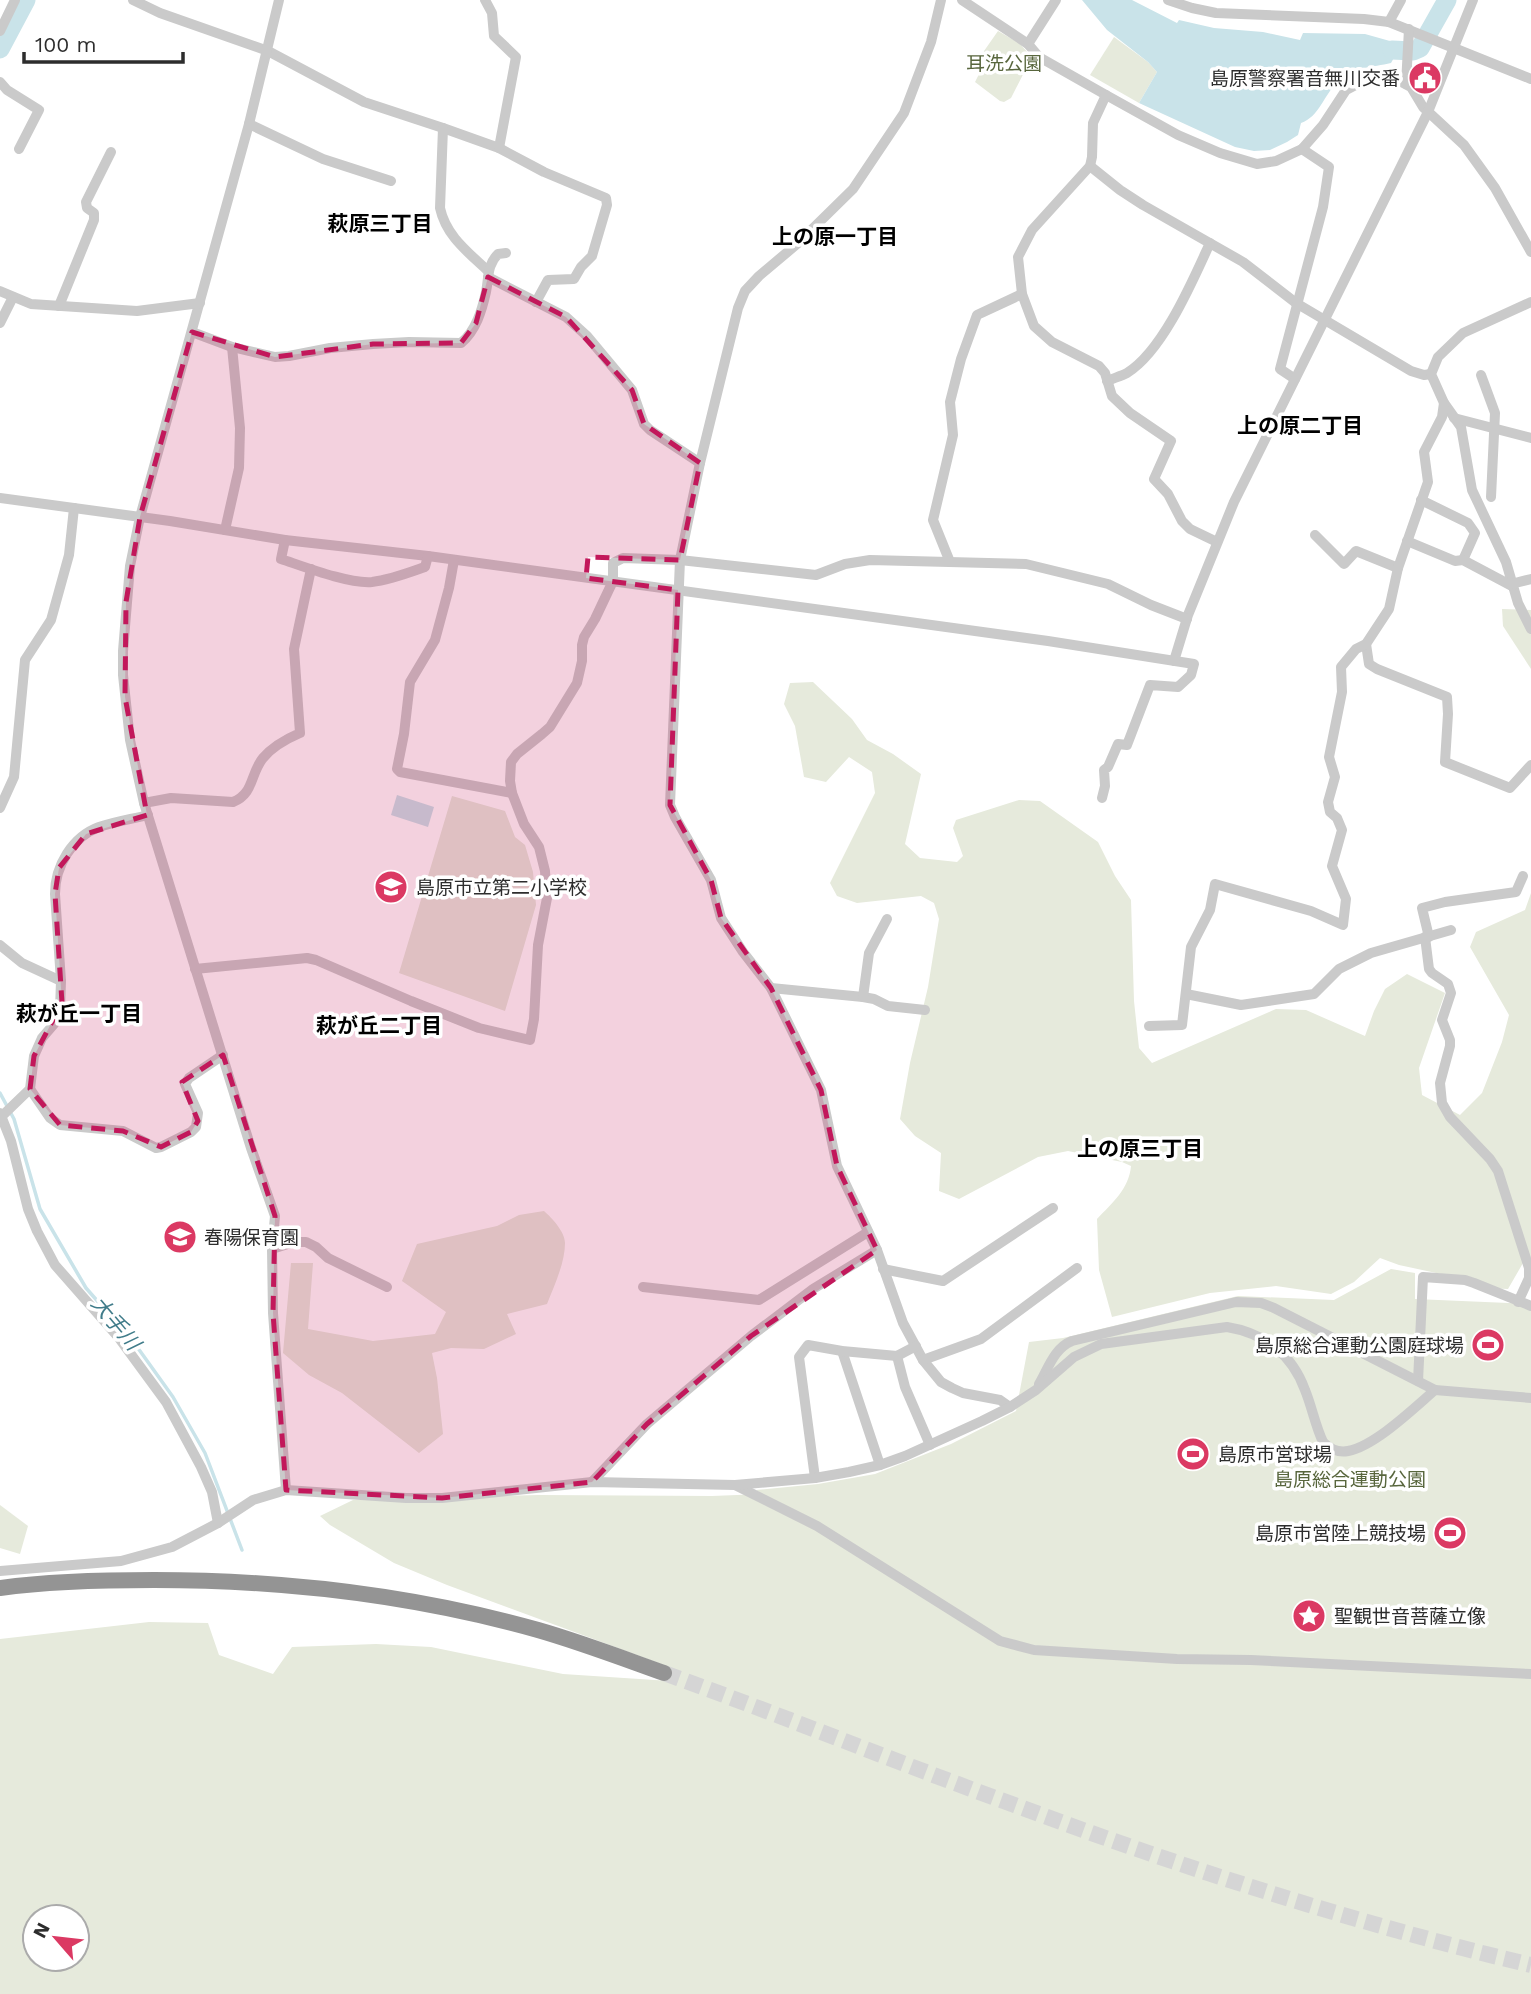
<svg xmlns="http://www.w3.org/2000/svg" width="1531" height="1994" viewBox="0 0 1531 1994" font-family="'Work Sans','Noto Sans JP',sans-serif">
  <rect width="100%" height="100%" fill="#fff"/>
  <g fill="#e6eadc" fill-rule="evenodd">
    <polygon points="998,31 1019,43 1032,57 1011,98 1004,102 1000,101 975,82 981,70 984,51"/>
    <polygon points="1114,37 1148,62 1157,72 1139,103 1090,75"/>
    <polygon points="1502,609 1531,610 1531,669 1503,626"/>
    <path d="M813,682l39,37 15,21 26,14 28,20 -16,70 15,14 37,4 6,-6 -10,-28 3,-8 63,-20 21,1 58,41 17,34 16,24 3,101 5,47 13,15 124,-54 30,1 59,26 9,-25 11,-22 22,-15 38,19 -26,75 3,27 38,20 22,-22 20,-51 7,-27 -39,-68 6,-15 49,-22 6,-17v364l-8,6 -15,26 -24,-1 -43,-14 -42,-9 -19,-7 -26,24 -23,12 -55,-8 -66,7 -98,24 -13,-47 -2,-51c15,-16 32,-30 34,-53l-9,-4 -54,-11 -30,6 -79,42 -20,-8 2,-38 -26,-17 -15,-17 10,-56 18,-76 11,-68 -5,-16 -13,-7 -64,7 -20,-7 -7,-13 45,-90 -3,-21 -23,-15 -23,25 -22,-5 -9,-51 -11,-22 6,-21z"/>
    <polygon points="452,796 505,811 515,837 525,845 533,872 536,905 505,1011 399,973"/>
    <path d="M544,1211c8,7 21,21 21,32 0,20 -11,43 -18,61l-40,10 9,20 -32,15 -33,-1 -19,5 5,25 6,56 -24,19 -77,-60 -33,-18 -26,-22 8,-90h22l-5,66 65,12 62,-7 11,-22 -44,-31 15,-37 80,-18 22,-11z"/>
    <path d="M1391,1269l24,4v26l116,5v690h-1531v-355l149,-17 59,1 11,32 54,19 19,-27 84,-3 55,3 132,27 107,7 -6,-16 -217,-80 -53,-22 -64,-38 -10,-9 33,-16 186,-5 173,1 50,-2 -6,-4 62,-6 57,-10 76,-30 65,-33 13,-69 34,-4 175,-42 96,4zM35,1917h42v42h-42z"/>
    <polygon points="0,1505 28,1526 20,1554 0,1548"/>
  </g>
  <g fill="#c9e3e9">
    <path d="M1082,0h50l45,23 2,-3 35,8 49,4 37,8 3,-7 62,1 32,9 -2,13 -4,7c-18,4 -39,5 -53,18 -14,14 -19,36 -37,42l-3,12 -11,7 -17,8 -16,1 -19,-4 -96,-44 18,-31 -9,-10 -41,-32z"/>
    <polygon points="397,795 434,807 428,827 391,815"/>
  </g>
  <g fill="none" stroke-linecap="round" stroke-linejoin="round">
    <polyline stroke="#c9e3e9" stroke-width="3.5" points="0,1093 14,1119 40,1209 86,1288 135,1344 173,1397 205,1453 242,1550"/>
    <g stroke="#c9e3e9" stroke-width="19">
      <polyline points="0,49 26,0"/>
      <polyline points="1392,50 1413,51 1420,48 1447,0"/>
    </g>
    <path stroke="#d5d5d5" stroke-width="16" stroke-dasharray="16 8" stroke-linecap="butt" d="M664,1673c119,43 237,91 356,134 167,62 338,117 511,158"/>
    <g stroke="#cacaca" stroke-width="10">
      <polyline points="133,0 160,13 268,51 364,102 443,128 499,148 544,172 606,198 607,205 592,256 581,267 574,279 548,280 536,302"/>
      <polyline points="279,0 249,124 140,517 130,566 123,651 123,675 130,740 144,803 251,1148 275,1216 272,1249 273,1313 286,1490"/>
      <polyline points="485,0 492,13 494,36 516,57 499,148"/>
      <polyline points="941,0 931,42 904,113 853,189 797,244 759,276 745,291 738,308 700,463 680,560 670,805 675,817 711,880 721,918 743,952 771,988 821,1090 837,1166 877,1250 903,1323 923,1360 941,1382 952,1388 963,1393 1000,1400 1010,1407"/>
      <polyline points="962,0 1028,44 1039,57 1106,95 1178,135 1220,153 1257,164 1276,161 1302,149 1323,125 1346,90 1363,81 1396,79 1411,87 1423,107 1464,145 1495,188 1531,252"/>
      <polyline points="1168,0 1192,8 1216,13 1364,19 1389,22 1531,79"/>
      <polyline points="1389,22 1401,0"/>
      <polyline points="0,31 15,0"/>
      <polyline points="1028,44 1056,0"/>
      <polyline points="0,82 7,90 39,110 19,149"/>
      <polyline points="1406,84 1409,29"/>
      <polyline points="1106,95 1093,123 1092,157 1090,166 1032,230 1018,257 1022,294 1034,326 1052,342 1099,366 1105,373 1112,396 1130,413 1171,441 1154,479 1168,494 1182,521 1190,529 1217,542"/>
      <polyline points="249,124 323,159 391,181"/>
      <path d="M443,128l-3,80c6,28 28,44 48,63"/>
      <polyline points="1090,166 1120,190 1143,205 1243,262 1296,303 1411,371 1424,375 1431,374"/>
      <polyline points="488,277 566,317 587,336 632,390 644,424 650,430 700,463"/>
      <polyline points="0,291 31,304 137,311 200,303"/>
      <polyline points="1531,302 1463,333 1438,357 1431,374 1444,403 1461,427 1472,490 1506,562 1518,603 1531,629"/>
      <polyline points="59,306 94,220 94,213 87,208 86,202 111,152"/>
      <polyline points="0,323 13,297"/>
      <path d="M192,332l40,15 43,10 14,-1 41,-8 43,-4 36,-2 52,1c15,-12 21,-33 25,-51 3,-15 1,-27 12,-38l8,-1"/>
      <polyline points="1481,375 1495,413 1491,497"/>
      <polyline points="1295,379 1280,369 1323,207 1329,167 1302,149"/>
      <path d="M1107,381c7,-3 14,-5 20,-8 36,-22 66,-93 83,-130"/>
      <polyline points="1454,418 1531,438"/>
      <polyline points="0,498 170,521 285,540 428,556 1048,641 1194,664 1191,675 1178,687 1150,685 1127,745 1118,744 1108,767 1104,770 1105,786 1102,798"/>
      <polyline points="1421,500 1468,523 1475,533 1463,560"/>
      <polyline points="225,530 239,468 240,428 232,347"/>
      <polyline points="1315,535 1344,564 1356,551 1398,568"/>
      <path d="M285,540l-4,19c24,8 68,25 91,23 18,-2 36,-9 53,-15l3,-11"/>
      <polyline points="1407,541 1455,561 1463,560 1512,586"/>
      <polyline points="454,560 449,588 435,640 410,682 404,734 397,769 400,772 512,793"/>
      <polyline points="950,562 933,520 953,435 950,402 961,359 977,315 1022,294"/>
      <polyline points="1511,584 1531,579"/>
      <polyline points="1366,644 1369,664 1377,669 1447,697 1448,714 1445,762 1510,788 1531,765"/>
      <polyline points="1174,661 1188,615 1234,502 1428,112 1473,0"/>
      <path d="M144,803l27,-5 62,4c21,-8 17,-28 30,-44 10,-12 23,-19 37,-25l-6,-84 17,-80"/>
      <polyline points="0,808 14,777 25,660 51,620 69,555 74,508"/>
      <polyline points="1425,937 1429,969 1432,973 1448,984 1451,993 1442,1020 1450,1040 1450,1046 1440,1083 1442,1103 1450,1117 1490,1159 1498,1171 1529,1268 1529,1278 1518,1302"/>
      <polyline points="1429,937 1422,908 1445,902 1516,892 1523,876"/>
      <polyline points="0,945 22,963 61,981"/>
      <polyline points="195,969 307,958 316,960 411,1001 479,1028 530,1040 534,1019 538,945 547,898 545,871 539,847 524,824 512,793 510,781 511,762 517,754 542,734 550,727 577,683 582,661 582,645 584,637 595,619 613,581 613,563 623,558 680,560 816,575 845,564 870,560 1026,564 1108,584 1151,605 1187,619"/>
      <polyline points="771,988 863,997 874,999 888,1006 925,1010"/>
      <polyline points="1186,994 1241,1005 1314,994 1339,969 1371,953 1451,930"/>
      <polyline points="863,997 869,953 887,919"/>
      <polyline points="1149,1026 1182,1025 1191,947 1210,910 1215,884 1311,911 1343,925 1346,899 1332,866 1342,830 1337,818 1330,812 1328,802 1335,777 1329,757 1342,692 1341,667 1356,649 1366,644 1389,609 1398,568 1428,482 1424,452 1442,417 1444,403"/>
      <polyline points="30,1089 50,1118 60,1125 123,1131 156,1148 161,1147 191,1132 196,1127 198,1113 185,1084 189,1078 223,1055"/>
      <polyline points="0,1113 11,1141 28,1209 37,1231 55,1265 119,1338 166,1402 201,1467 212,1492 218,1523"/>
      <path d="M0,1118l30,-29 4,-33 8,-18 12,-14 6,-14 1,-29 -6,-87c0,-28 17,-57 44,-67 15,-5 33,-8 49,-12"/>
      <polyline points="272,1249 294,1242 306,1242 316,1247 328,1258 387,1287"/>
      <polyline points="883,1269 943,1281 1053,1208"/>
      <polyline points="643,1287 759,1300 868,1232"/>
      <polyline points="842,1351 880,1465"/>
      <polyline points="897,1356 905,1387 930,1445"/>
      <polyline points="923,1360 981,1339 1077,1268"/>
      <polyline points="1418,1381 1423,1277 1465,1280 1474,1283 1531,1306"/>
      <path d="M1039,1384c9,-15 15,-36 33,-43l164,-39 25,1 13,5 161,82"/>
      <polyline points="815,1478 799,1357 808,1345 842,1351 897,1356 916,1346"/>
      <polyline points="592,1482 647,1424 751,1336 813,1289 877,1250"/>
      <polyline points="735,1485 817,1526 1000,1641 1034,1650 1177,1659 1251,1660 1531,1674"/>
      <path d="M0,1571l121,-10 51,-14 46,-24 35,-23 33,-10 120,8h36l150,-16 143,3 80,-7 34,-6 31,-7 25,-9 77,-35 28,-14 26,-17 38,-33 27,-13 126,-17c37,6 65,27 78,63 7,17 10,35 18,52 7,7 15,11 25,9 27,-5 66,-43 87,-61l96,8"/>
    </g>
    <path stroke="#949494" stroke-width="16" d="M0,1588c51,-7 102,-8 154,-8 130,0 259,15 384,50 42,12 84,28 126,43"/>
  </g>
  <path fill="#c2185b" fill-opacity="0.2" stroke="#c2185b" stroke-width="5" stroke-dasharray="14 9" stroke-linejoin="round" d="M488,277l78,40 66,73 12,34 56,39 -20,97 -92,-3 -2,21 92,12 -8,215 41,75 10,38 50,70 50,102 16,76 40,84 -126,86 -104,88 -55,58 -150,16 -156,-8 -13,-177 2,-97 -52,-161 -41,27 16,39 -7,11 -30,15 -38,-16 -63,-6 -30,-36 4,-33 28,-53 -7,-109 4,-26 27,-34 61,-19 -22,-118 1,-95 14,-85 52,-185 83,25 98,-13 88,-1 15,-20z"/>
  <defs>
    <symbol id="civic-disc" viewBox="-11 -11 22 22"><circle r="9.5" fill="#db3963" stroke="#fff"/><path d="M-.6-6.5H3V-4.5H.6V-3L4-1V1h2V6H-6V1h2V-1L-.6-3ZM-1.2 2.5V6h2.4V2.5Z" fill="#fff"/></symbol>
    <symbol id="school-disc" viewBox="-11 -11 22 22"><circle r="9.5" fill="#db3963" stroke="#fff"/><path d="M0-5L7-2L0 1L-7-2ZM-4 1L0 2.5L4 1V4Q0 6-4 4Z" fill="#fff"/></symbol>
    <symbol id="stadium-disc" viewBox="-11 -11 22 22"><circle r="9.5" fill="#db3963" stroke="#fff"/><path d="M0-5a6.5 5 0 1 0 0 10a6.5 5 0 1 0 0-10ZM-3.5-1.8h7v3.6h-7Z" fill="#fff"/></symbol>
    <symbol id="sight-disc" viewBox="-11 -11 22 22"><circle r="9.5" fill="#db3963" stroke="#fff"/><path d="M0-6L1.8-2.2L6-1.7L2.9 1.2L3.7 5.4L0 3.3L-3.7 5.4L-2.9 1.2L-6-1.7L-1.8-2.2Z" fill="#fff"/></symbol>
  </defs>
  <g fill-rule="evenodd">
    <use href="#civic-disc" x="1406" y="59" width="38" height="38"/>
    <use href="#school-disc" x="372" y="868" width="38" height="38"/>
    <use href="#school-disc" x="161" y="1218" width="38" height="38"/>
    <use href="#stadium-disc" x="1469" y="1326" width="38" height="38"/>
    <use href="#stadium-disc" x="1174" y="1435" width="38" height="38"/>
    <use href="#stadium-disc" x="1431" y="1514" width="38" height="38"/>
    <use href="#sight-disc" x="1290" y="1597" width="38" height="38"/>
  </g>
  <g text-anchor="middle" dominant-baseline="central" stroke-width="7" stroke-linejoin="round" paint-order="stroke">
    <g font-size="19" fill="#58663d" stroke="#fff">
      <text x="1004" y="63">耳洗公園</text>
      <text x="1350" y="1479">島原総合運動公園</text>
    </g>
    <g font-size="19" fill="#2d2d2d" stroke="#fff" text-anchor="start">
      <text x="1400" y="78" text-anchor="end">島原警察署音無川交番</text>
      <text x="416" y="887">島原市立第二小学校</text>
      <text x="204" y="1237">春陽保育園</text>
      <text x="1464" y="1345" text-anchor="end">島原総合運動公園庭球場</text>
      <text x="1218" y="1454">島原市営球場</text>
      <text x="1426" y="1533" text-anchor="end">島原市営陸上競技場</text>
      <text x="1334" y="1616">聖観世音菩薩立像</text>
    </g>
    <g font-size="21" font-weight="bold" fill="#000" stroke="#fff">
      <text x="380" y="223">萩原三丁目</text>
      <text x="835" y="236">上の原一丁目</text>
      <text x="1300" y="425">上の原二丁目</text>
      <text x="79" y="1013">萩が丘一丁目</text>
      <text x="379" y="1025">萩が丘二丁目</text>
      <text x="1140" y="1148">上の原三丁目</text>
    </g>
    <g font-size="21" font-style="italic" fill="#407c8a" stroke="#fff">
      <text transform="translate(116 1323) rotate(50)">大手川</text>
    </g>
  </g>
  <g transform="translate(56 1938) rotate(298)"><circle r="33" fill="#ffffff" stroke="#ababab" stroke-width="2"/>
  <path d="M0-5L12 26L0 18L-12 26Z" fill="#db3963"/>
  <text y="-10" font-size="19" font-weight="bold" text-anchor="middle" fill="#2d2d2d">N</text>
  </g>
  <path d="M24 52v10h159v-10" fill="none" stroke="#2d2d2d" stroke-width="3.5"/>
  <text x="35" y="52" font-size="21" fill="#2d2d2d" stroke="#ffffff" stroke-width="5" paint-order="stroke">100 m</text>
</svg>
